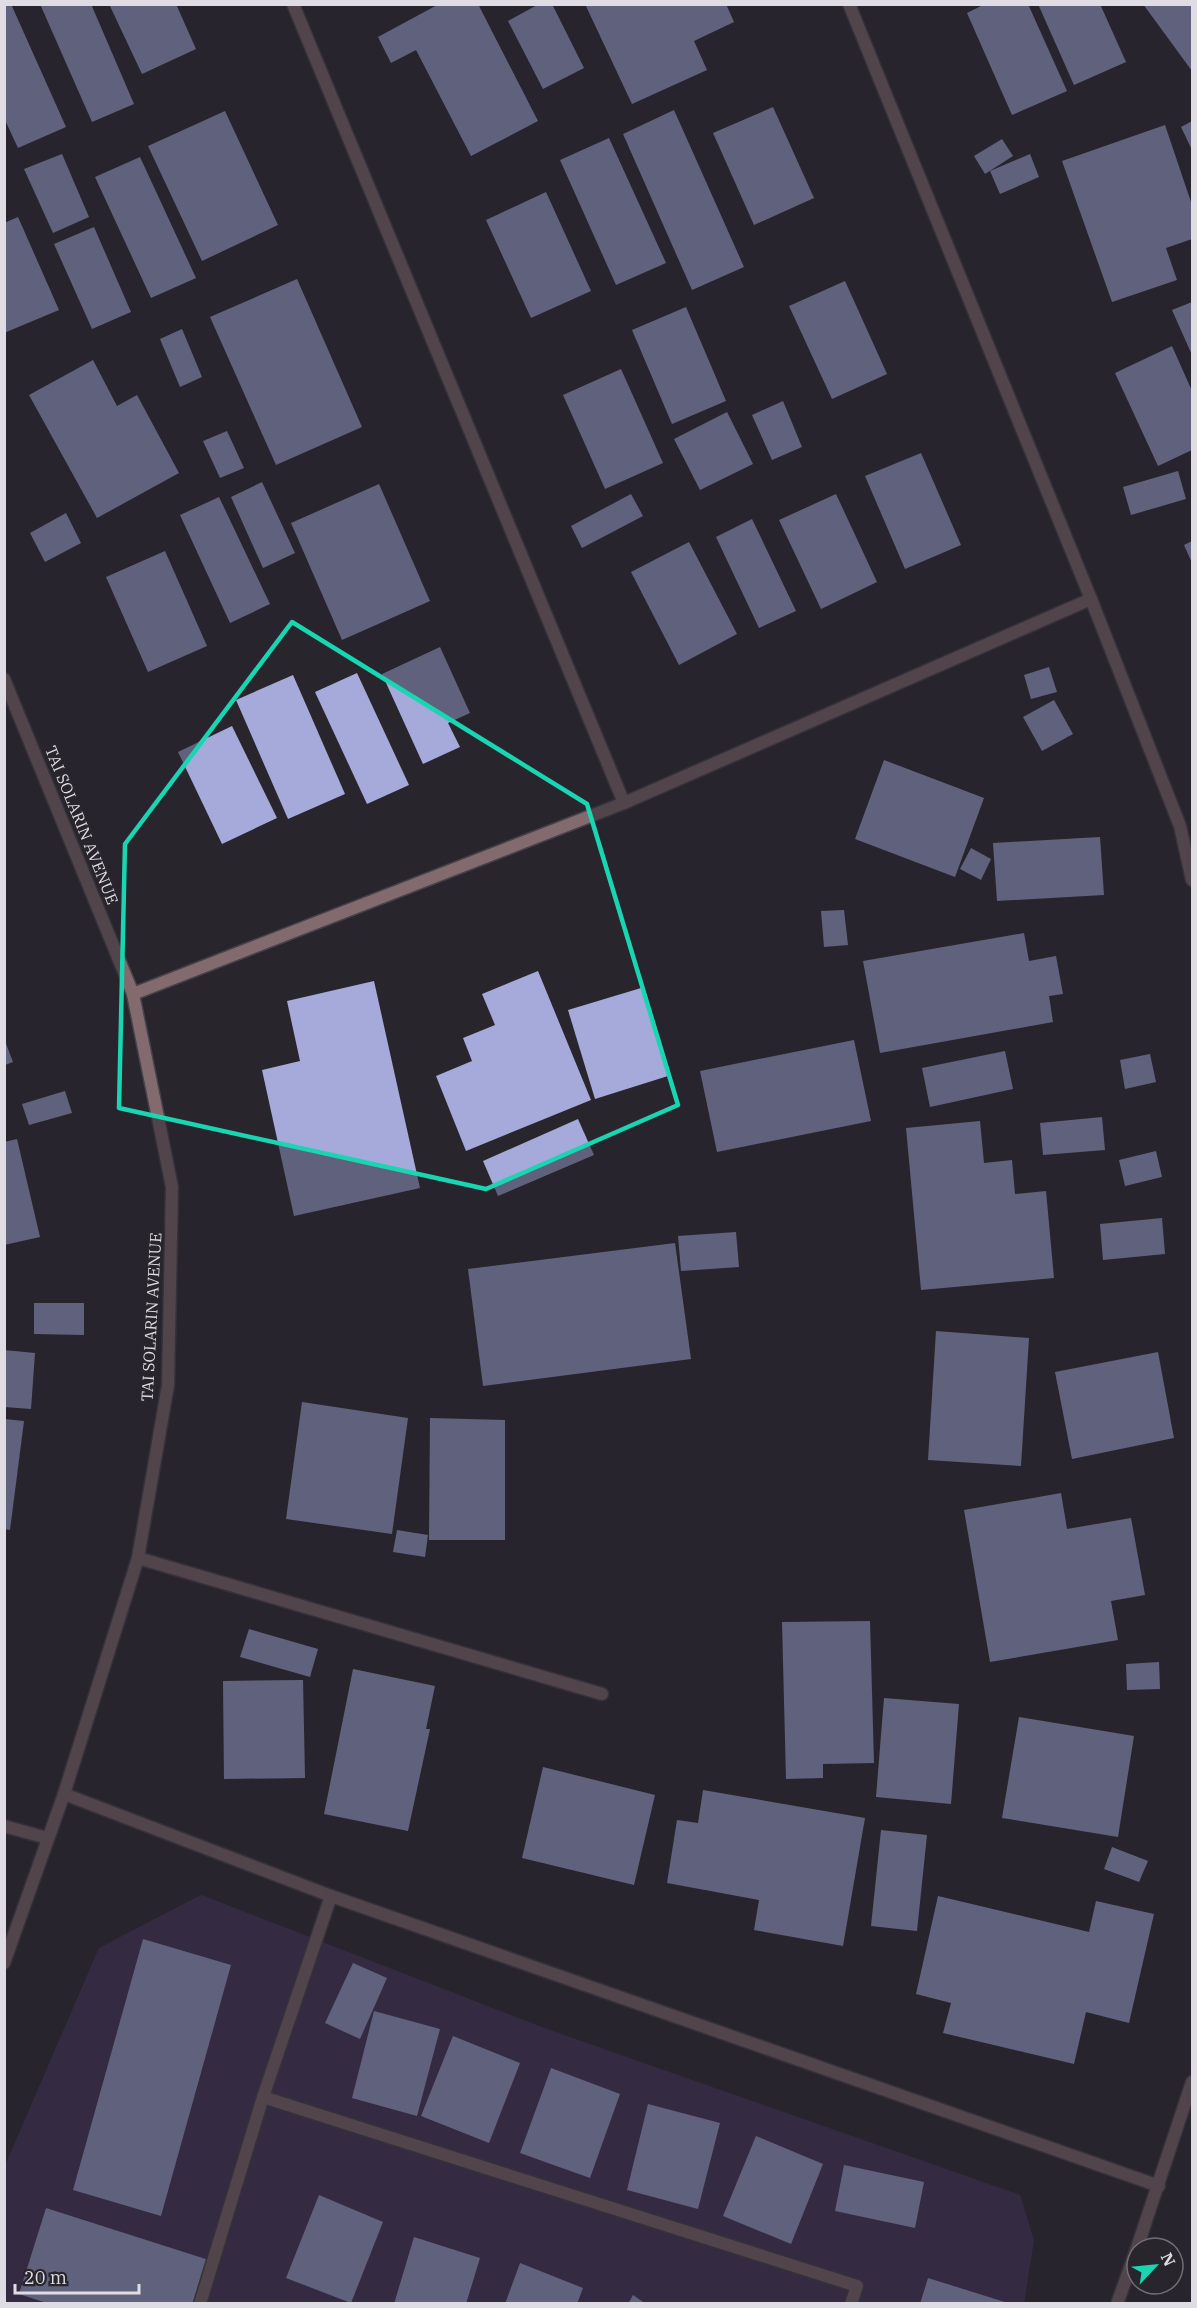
<svg xmlns="http://www.w3.org/2000/svg" width="1197" height="2308" viewBox="0 0 1197 2308" font-family="'IBM Plex Serif',serif">
  <rect width="100%" height="100%" fill="#28252d"/>
  <polygon fill="#43345d" points="201,1895 544,2028 1020,2195 1034,2240 1024,2303 5,2303 4,2168 99,1948"/>
  <g fill="#a5aadb">
    <polygon points="4,4 11,4 66,127 18,148 4,118"/>
    <polygon points="40,4 91,4 134,104 92,122"/>
    <polygon points="109,4 176,4 196,49 142,74"/>
    <polygon points="439,4 478,4 538,121 471,156 416,50 391,63 378,37"/>
    <polygon points="539,4 552,4 584,68 543,89 508,21"/>
    <polygon points="585,4 726,4 734,22 694,41 707,70 632,104"/>
    <polygon points="985,4 1028,4 1067,91 1012,115 967,13"/>
    <polygon points="1038,4 1100,4 1126,62 1074,85"/>
    <polygon points="1143,4 1192,4 1192,71"/>
    <polygon points="773,107 814,198 754,225 713,133"/>
    <polygon points="674,110 744,267 692,290 623,134"/>
    <polygon points="225,111 278,225 202,261 148,146"/>
    <polygon points="1192,121 1192,150 1181,127"/>
    <polygon points="1165,125 1192,205 1192,239 1166,248 1177,280 1112,302 1062,161"/>
    <polygon points="609,138 666,263 616,285 560,160"/>
    <polygon points="1002,139 1013,156 985,174 974,156"/>
    <polygon points="62,154 89,217 53,233 24,169"/>
    <polygon points="1030,154 1039,177 1000,194 990,171"/>
    <polygon points="140,157 196,278 151,298 95,177"/>
    <polygon points="546,192 591,291 531,318 486,220"/>
    <polygon points="18,217 59,310 4,333 4,223"/>
    <polygon points="94,227 131,312 92,329 54,244"/>
    <polygon points="297,279 362,427 276,465 210,317"/>
    <polygon points="845,281 887,374 832,399 789,306"/>
    <polygon points="1192,302 1192,355 1172,310"/>
    <polygon points="686,307 726,401 672,424 632,330"/>
    <polygon points="182,329 202,377 180,387 160,339"/>
    <polygon points="1172,346 1192,391 1192,450 1158,466 1115,373"/>
    <polygon points="93,360 117,406 137,395 179,473 97,518 29,395"/>
    <polygon points="621,369 663,463 605,489 563,395"/>
    <polygon points="783,401 802,447 772,460 752,415"/>
    <polygon points="727,412 753,464 700,490 674,439"/>
    <polygon points="227,431 244,468 220,478 203,441"/>
    <polygon points="921,453 961,545 905,569 865,476"/>
    <polygon points="1178,471 1186,499 1131,515 1123,487"/>
    <polygon points="262,482 295,553 263,568 231,497"/>
    <polygon points="379,484 430,601 342,640 291,523"/>
    <polygon points="631,494 643,516 582,548 571,526"/>
    <polygon points="836,494 877,582 821,609 779,520"/>
    <polygon points="219,497 270,604 230,623 180,515"/>
    <polygon points="66,513 81,543 45,562 30,533"/>
    <polygon points="752,519 796,611 759,628 716,537"/>
    <polygon points="1192,541 1192,563 1184,545"/>
    <polygon points="689,542 737,634 679,665 631,572"/>
    <polygon points="165,551 207,646 148,672 106,577"/>
    <polygon points="440,647 470,713 448,723 460,747 423,764 382,674"/>
    <polygon points="1049,667 1057,692 1031,699 1024,675"/>
    <polygon points="357,673 409,785 367,804 315,692"/>
    <polygon points="293,675 345,794 288,819 236,700"/>
    <polygon points="1054,700 1073,734 1042,751 1023,717"/>
    <polygon points="232,726 277,818 222,844 178,752"/>
    <polygon points="884,760 984,798 955,877 855,839"/>
    <polygon points="1100,837 1104,895 997,901 993,843"/>
    <polygon points="971,848 991,859 981,880 960,869"/>
    <polygon points="844,910 848,945 824,947 821,911"/>
    <polygon points="1024,933 1029,961 1056,956 1063,994 1049,996 1053,1022 880,1053 863,961"/>
    <polygon points="538,971 591,1100 466,1151 436,1076 472,1061 463,1038 495,1025 482,994"/>
    <polygon points="374,981 420,1188 294,1216 262,1070 300,1061 287,1001"/>
    <polygon points="641,988 668,1076 595,1099 568,1010"/>
    <polygon points="854,1040 871,1121 717,1152 700,1071"/>
    <polygon points="5,1041 13,1062 5,1065"/>
    <polygon points="1005,1051 1013,1089 930,1107 922,1068"/>
    <polygon points="1150,1054 1156,1082 1125,1089 1120,1060"/>
    <polygon points="65,1091 72,1113 29,1125 22,1104"/>
    <polygon points="1102,1117 1105,1150 1043,1155 1040,1123"/>
    <polygon points="578,1119 594,1155 498,1196 483,1161"/>
    <polygon points="980,1121 984,1163 1012,1160 1015,1194 1046,1191 1054,1278 921,1290 906,1128"/>
    <polygon points="17,1139 40,1237 4,1245 4,1142"/>
    <polygon points="1156,1151 1162,1177 1125,1186 1119,1160"/>
    <polygon points="1162,1218 1165,1254 1103,1260 1100,1224"/>
    <polygon points="736,1232 739,1267 681,1271 678,1236"/>
    <polygon points="675,1243 691,1359 483,1386 468,1269"/>
    <polygon points="34,1303 84,1303 84,1335 34,1334"/>
    <polygon points="936,1331 1029,1338 1021,1466 928,1460"/>
    <polygon points="4,1350 35,1353 31,1409 4,1407"/>
    <polygon points="1158,1352 1174,1438 1072,1459 1055,1372"/>
    <polygon points="302,1402 408,1418 392,1534 286,1519"/>
    <polygon points="430,1418 505,1420 505,1540 429,1540"/>
    <polygon points="4,1419 24,1421 10,1530 4,1529"/>
    <polygon points="1061,1493 1067,1529 1131,1518 1145,1595 1111,1601 1118,1640 990,1662 964,1510"/>
    <polygon points="397,1530 428,1535 425,1557 393,1552"/>
    <polygon points="870,1621 874,1763 823,1764 823,1778 786,1779 782,1622"/>
    <polygon points="249,1629 318,1649 310,1677 240,1657"/>
    <polygon points="1159,1662 1160,1689 1127,1690 1126,1664"/>
    <polygon points="353,1669 435,1686 426,1729 430,1729 408,1831 324,1814"/>
    <polygon points="303,1680 305,1778 224,1779 223,1681"/>
    <polygon points="884,1698 959,1704 951,1804 876,1797"/>
    <polygon points="1019,1717 1134,1736 1118,1837 1002,1818"/>
    <polygon points="543,1767 655,1795 634,1885 522,1858"/>
    <polygon points="703,1790 865,1818 843,1946 754,1930 759,1900 667,1883 677,1820 698,1823"/>
    <polygon points="881,1830 927,1835 917,1931 871,1926"/>
    <polygon points="1112,1847 1148,1861 1139,1882 1104,1869"/>
    <polygon points="938,1896 1089,1932 1096,1901 1154,1914 1129,2023 1086,2012 1074,2064 943,2033 951,2003 916,1994"/>
    <polygon points="143,1939 231,1965 161,2216 73,2190"/>
    <polygon points="353,1963 387,1978 360,2039 325,2023"/>
    <polygon points="374,2011 440,2029 417,2116 352,2098"/>
    <polygon points="453,2036 520,2063 489,2143 421,2116"/>
    <polygon points="551,2068 620,2094 590,2178 520,2153"/>
    <polygon points="648,2104 720,2123 698,2209 627,2190"/>
    <polygon points="756,2136 823,2164 791,2244 723,2216"/>
    <polygon points="844,2165 924,2182 915,2228 835,2211"/>
    <polygon points="319,2195 383,2222 351,2303 286,2278"/>
    <polygon points="46,2208 212,2261 198,2304 50,2304 19,2294"/>
    <polygon points="414,2237 480,2258 466,2304 394,2304"/>
    <polygon points="520,2263 583,2288 577,2304 505,2304"/>
    <polygon points="928,2278 1008,2303 1008,2304 920,2304"/>
    <polygon points="633,2295 646,2304 628,2304"/>
  </g>
  <g fill="none" stroke-linecap="round" stroke-linejoin="round">
    <defs>
      <g id="minor">
        <polyline points="293,4 624,803"/>
        <polyline points="849,4 1091,599 1180,826 1192,880"/>
        <polyline points="4,679 133,994 172,1187 168,1385 138,1558 64,1794 4,1963"/>
        <polyline points="133,994 624,803 1091,599"/>
        <polyline points="138,1558 602,1694"/>
        <polyline points="64,1794 331,1896 1159,2186"/>
        <polyline points="4,1826 47,1838"/>
        <polyline points="263,2097 857,2286 851,2304"/>
        <polyline points="1137,2248 1192,2082"/>
        <polyline points="200,2304 263,2097 331,1896"/>
        <polyline points="1117,2304 1137,2248"/>
      </g>
    </defs>
    <use href="#minor" stroke="#45424a" stroke-width="15"/>
    <use href="#minor" stroke="#836a6e" stroke-width="12"/>
  </g>
  <path d="M0 0H1197V2308H0ZM292,622l295,182 91,301 -192,84 -367,-81 6,-264z" fill="#28252d" fill-opacity=".55" fill-rule="evenodd"/>
  <path fill="none" stroke="#19d5b2" stroke-width="4.5" stroke-linejoin="round" d="M292,622l295,182 91,301 -192,84 -367,-81 6,-264z"/>
  <g text-anchor="middle" dominant-baseline="central" stroke-width="6" stroke-linejoin="round" paint-order="stroke">
    <g font-size="16" fill="#dfdde3" stroke="#28252d">
      <text transform="translate(82 825) rotate(68)">TAI SOLARIN AVENUE</text>
      <text transform="translate(151 1317) rotate(-87)">TAI SOLARIN AVENUE</text>
    </g>
  </g>
  <rect width="1197" height="2308" fill="none" stroke="#dfdde3" stroke-width="12"/>
  <g transform="translate(1155 2266) rotate(64)"><circle r="28" fill="#28252d" stroke="#716f76" stroke-width="1.5"/>
  <path d="M0-4.5L10 22L0 15L-10 22Z" fill="#19d5b2"/>
  <text y="-9" font-size="16" font-weight="bold" text-anchor="middle" fill="#dfdde3">N</text>
  </g>
  <path d="M15 2284v9h124v-9" fill="none" stroke="#dfdde3" stroke-width="3"/>
  <text x="24" y="2284" font-size="18" fill="#dfdde3" stroke="#28252d" stroke-width="4.5" paint-order="stroke">20 m</text>
</svg>
